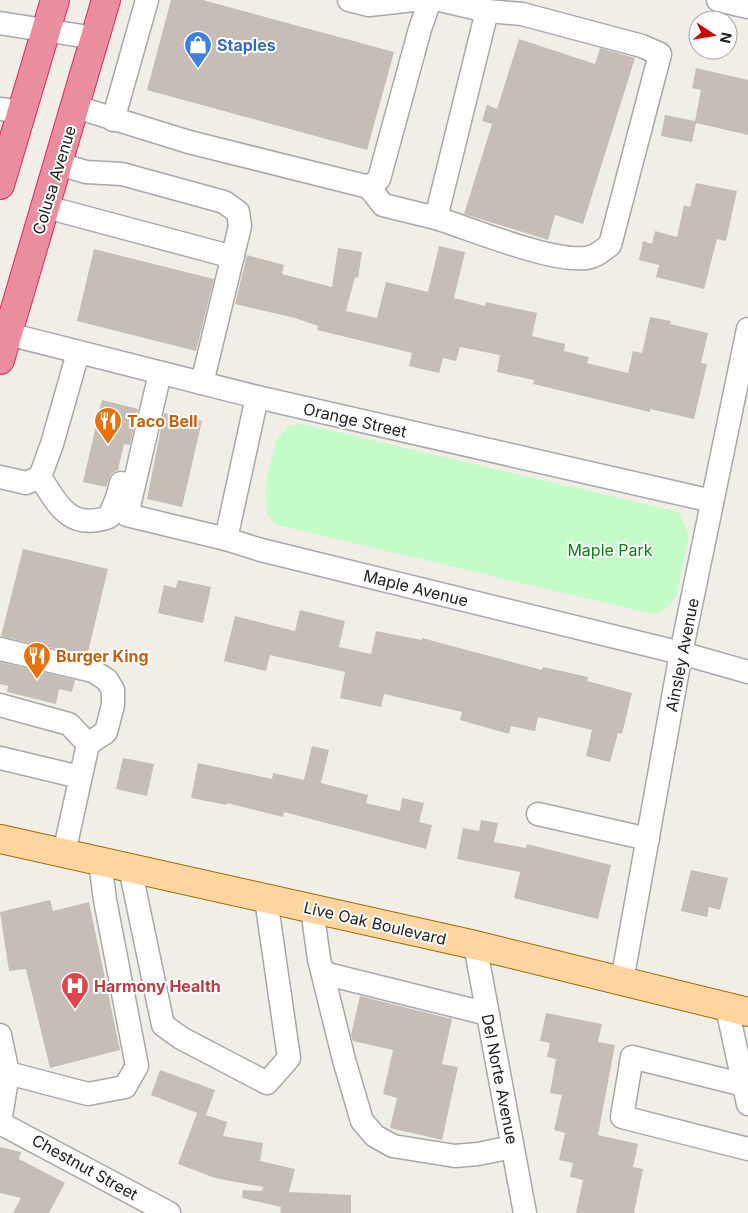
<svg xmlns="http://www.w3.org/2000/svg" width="748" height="1213" viewBox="0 0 748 1213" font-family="Inter,sans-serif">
  <rect width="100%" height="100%" fill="#f1eee7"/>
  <polygon fill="#c4fbc8" points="303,424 679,512 689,537 676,597 666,609 653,614 277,525 267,514 265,486 276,441 288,426"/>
  <g fill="#c6beb6">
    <polygon points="171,0 203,0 394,52 367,150 147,90"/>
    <polygon points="519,39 595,64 600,48 635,58 583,224 555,215 548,240 464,214 492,124 482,121 487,105 497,109"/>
    <polygon points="696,68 748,80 748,135 696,123 692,142 661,136 665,115 695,121 701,90 692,88"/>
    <polygon points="696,183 737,191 726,241 717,239 704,289 656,277 659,265 639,260 643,241 652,244 655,231 677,237 684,205 690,207"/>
    <polygon points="439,246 465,252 454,298 485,306 486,302 537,313 532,336 565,344 564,351 589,357 587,363 628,373 633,351 642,353 650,317 671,321 670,324 708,333 701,363 707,364 694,419 650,409 650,412 533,384 534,380 497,372 500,355 460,347 456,361 443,358 439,373 409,366 412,353 317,330 318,326 295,318 235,304 247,255 284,265 282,274 332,287 338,248 362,252 358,278 355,277 346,311 377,318 386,282 428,292"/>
    <polygon points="94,249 214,279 196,351 77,321"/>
    <polygon points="102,400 138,409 130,445 124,444 118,470 111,474 106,487 83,482"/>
    <polygon points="164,413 202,421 182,507 147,499"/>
    <polygon points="23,549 108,569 87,656 1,636"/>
    <polygon points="178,580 211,587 203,623 158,613 164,585 176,588"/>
    <polygon points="300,610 345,621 339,647 371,654 376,631 422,640 422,638 542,670 543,667 588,677 587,681 632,693 622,734 618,733 610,762 586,756 592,730 538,717 535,731 511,726 509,734 460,720 462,712 384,694 381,707 340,698 345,672 270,655 266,671 224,661 235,616 295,631"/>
    <polygon points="0,662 75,680 72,692 59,689 56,704 7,692 8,686 0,684"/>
    <polygon points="312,746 329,750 321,783 368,795 366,803 400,811 402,798 424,803 419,822 432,825 426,849 284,812 283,817 227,803 227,805 191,798 198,763 272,779 273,773 304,780"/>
    <polygon points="123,758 154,764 147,796 116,789"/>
    <polygon points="481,820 498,823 494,842 526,848 527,844 611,865 598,919 514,898 520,872 457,859 463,828 479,831"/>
    <polygon points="691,870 728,878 720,910 709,907 707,917 681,911"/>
    <polygon points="50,900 53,911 89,902 120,1050 50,1068 26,969 9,971 0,912"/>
    <polygon points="360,996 452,1019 442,1064 458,1067 442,1140 390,1128 397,1098 383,1094 393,1050 353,1041 351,1035"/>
    <polygon points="546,1013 602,1024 598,1042 615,1045 598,1135 638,1144 633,1167 643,1169 634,1213 576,1213 583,1180 570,1177 573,1163 559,1160 565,1133 554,1130 562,1095 550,1093 556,1059 547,1057 550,1043 540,1041"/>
    <polygon points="160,1070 215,1090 206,1115 227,1122 223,1136 263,1143 260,1161 295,1169 289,1192 351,1195 351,1213 280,1213 281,1207 242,1198 243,1190 262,1191 263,1187 215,1178 178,1164 197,1113 151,1095"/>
    <polygon points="0,1147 21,1152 19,1159 65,1183 49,1213 13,1213 21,1198 0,1193"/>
  </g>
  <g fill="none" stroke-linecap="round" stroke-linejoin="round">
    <defs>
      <g id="minor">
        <polyline points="349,0 369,5 414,0"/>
        <polyline points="718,0 748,7"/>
        <polyline points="0,23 95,38"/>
        <polyline points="76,107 189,142 369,187 379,179 420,29 430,0"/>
        <polyline points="0,109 22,112"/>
        <polyline points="113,120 147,0"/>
        <polyline points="59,164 86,172 122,174 224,202 238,212 240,226 202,383"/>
        <polyline points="369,187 383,205 436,218 487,11 440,0"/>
        <polyline points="46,207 233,257"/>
        <path d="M436,218c38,12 114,44 150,40 10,-1 17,-8 24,-13l50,-191 -18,-8 -120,-32 -35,-3"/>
        <polyline points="0,332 257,397 712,501"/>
        <polyline points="160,373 127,515 226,539"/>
        <polyline points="257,397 226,539 261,550 681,653 748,672"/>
        <polyline points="0,477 26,483 40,477 52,444 78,353"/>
        <path d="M40,477c18,28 30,54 69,40l8,-19 4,-15"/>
        <polyline points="0,649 93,671 107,680 113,690 113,705 106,732 88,744"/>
        <polyline points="0,705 69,724 88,744 64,853"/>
        <polyline points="0,758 80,777"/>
        <polyline points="538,814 648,839"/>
        <polyline points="130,868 163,1025 181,1038 267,1083 289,1058 266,899"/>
        <polyline points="312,909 319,959 344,1060 362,1121 375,1136 393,1146 455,1156 478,1154 512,1147"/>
        <polyline points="475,945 525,1213"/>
        <polyline points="323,973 488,1014"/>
        <polyline points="622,981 681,653 748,329"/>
        <polyline points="727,1008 748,1104"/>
        <polyline points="0,1035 8,1073 0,1123"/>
        <polyline points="8,1073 88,1094 125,1087 137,1066 105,900 100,861"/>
        <polyline points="744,1085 632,1057 622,1117 748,1149"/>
        <polyline points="0,1123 169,1213"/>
      </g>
      <polyline id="major" points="0,839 475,945 748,1012"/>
      <g id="highway">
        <polyline points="0,185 55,0"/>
        <polyline points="0,360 106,0"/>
      </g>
    </defs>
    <use href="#minor" stroke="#a8a8a8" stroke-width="25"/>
    <use href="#major" stroke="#9e6800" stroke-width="30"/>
    <use href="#highway" stroke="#e12365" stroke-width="30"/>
    <use href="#minor" stroke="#fff" stroke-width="22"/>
    <use href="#major" stroke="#ffd59f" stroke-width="28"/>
    <use href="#highway" stroke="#ea8d9f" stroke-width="28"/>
  </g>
  <defs>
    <symbol id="shop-pin" viewBox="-11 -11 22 30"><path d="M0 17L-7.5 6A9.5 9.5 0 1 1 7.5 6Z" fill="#3f7fe0" stroke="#fff"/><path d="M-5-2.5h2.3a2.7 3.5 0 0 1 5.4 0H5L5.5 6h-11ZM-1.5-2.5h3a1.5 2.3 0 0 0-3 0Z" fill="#fff"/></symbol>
    <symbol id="restaurant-pin" viewBox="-11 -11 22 30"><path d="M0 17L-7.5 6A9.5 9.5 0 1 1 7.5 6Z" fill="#e8710a" stroke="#fff"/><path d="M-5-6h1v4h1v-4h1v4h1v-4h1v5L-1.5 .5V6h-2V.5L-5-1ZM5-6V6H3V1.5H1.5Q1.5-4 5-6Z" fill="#fff"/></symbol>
    <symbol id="hospital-pin" viewBox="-11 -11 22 30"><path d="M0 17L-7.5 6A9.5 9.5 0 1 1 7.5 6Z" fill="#e0444e" stroke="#fff"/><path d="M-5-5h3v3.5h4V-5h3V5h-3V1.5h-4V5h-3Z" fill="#fff"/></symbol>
  </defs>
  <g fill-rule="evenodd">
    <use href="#shop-pin" x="182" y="29" width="32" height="43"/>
    <use href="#restaurant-pin" x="92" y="405" width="32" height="43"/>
    <use href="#restaurant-pin" x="21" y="640" width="32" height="43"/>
    <use href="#hospital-pin" x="59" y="970" width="32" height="43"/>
  </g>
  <g text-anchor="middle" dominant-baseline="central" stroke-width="4" stroke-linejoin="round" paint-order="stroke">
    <g font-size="16" font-weight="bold" fill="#366cbe" stroke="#fff" text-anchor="start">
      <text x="217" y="45">Staples</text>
    </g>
    <g font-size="16" fill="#212121" stroke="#fff">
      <text transform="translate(54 180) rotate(-73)">Colusa Avenue</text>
      <text transform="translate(355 420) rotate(13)">Orange Street</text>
      <text transform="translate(416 588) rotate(14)">Maple Avenue</text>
      <text transform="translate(682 655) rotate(-79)">Ainsley Avenue</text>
      <text transform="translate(375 923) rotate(13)">Live Oak Boulevard</text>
      <text transform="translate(500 1079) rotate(79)">Del Norte Avenue</text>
      <text transform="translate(85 1167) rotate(29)">Chestnut Street</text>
    </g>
    <g font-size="16" font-weight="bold" fill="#c56008" stroke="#fff" text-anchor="start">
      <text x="127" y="421">Taco Bell</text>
      <text x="56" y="656">Burger King</text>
    </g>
    <g font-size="16" fill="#088512" stroke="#fff">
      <text x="610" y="550">Maple Park</text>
    </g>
    <g font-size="16" font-weight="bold" fill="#be3a42" stroke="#fff" text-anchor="start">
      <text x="94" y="986">Harmony Health</text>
    </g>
  </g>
  <g transform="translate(713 35) rotate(102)"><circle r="24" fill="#ffffff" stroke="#a6a6a6"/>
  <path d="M0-4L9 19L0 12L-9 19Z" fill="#d20001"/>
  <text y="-8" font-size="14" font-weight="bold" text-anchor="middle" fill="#212121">N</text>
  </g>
</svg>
